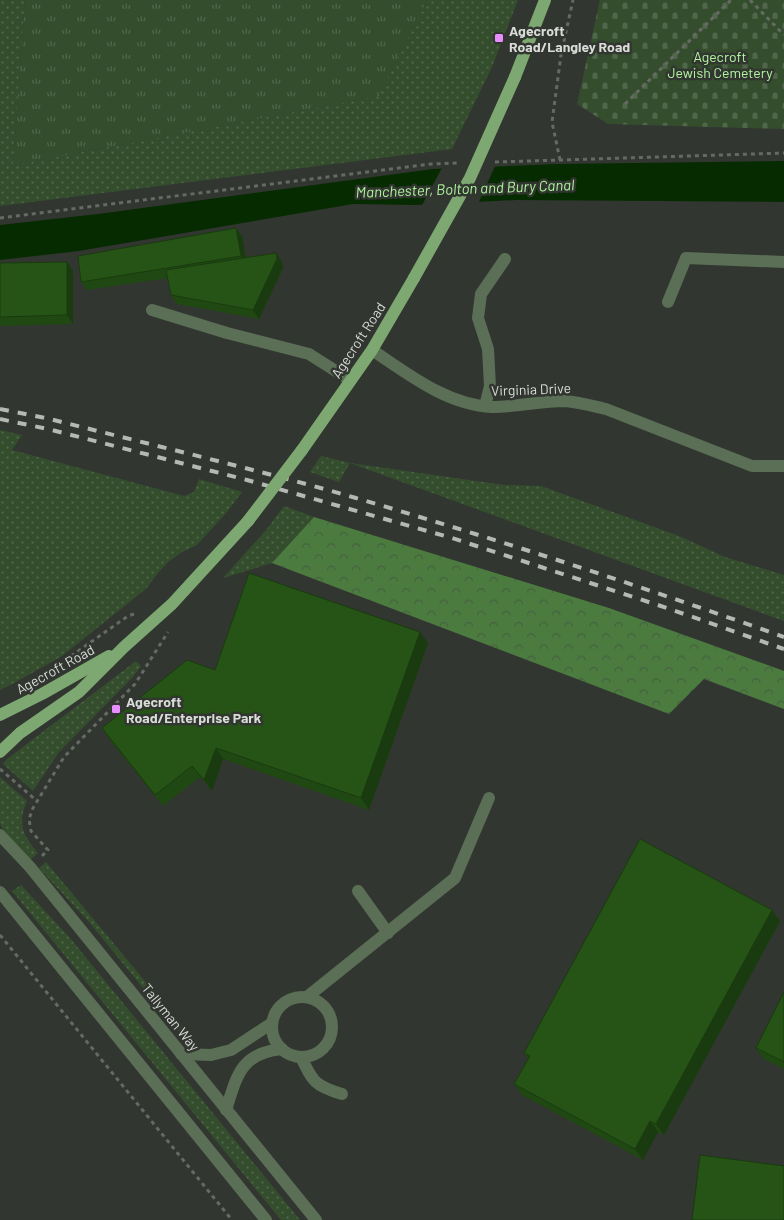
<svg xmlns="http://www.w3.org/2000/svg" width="784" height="1220" viewBox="0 0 784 1220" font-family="Barlow,sans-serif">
  <defs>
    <pattern id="grass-dots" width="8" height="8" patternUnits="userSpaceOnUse" patternTransform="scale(1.25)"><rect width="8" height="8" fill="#344e2d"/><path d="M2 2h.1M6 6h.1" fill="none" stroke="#51674b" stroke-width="1.8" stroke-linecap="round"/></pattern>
    <pattern id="forest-crowns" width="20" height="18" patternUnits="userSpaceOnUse" patternTransform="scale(1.25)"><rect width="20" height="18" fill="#4b7b3f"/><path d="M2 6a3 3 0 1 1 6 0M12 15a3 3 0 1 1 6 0" fill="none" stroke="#466140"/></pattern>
    <pattern id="cemetery-stones" width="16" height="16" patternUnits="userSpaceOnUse" patternTransform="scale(1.25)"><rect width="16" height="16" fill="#344e2d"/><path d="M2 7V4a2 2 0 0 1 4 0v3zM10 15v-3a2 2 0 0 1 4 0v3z" fill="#51674b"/></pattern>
    <pattern id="park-tufts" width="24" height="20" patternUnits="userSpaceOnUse" patternTransform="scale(1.25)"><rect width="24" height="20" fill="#344e2d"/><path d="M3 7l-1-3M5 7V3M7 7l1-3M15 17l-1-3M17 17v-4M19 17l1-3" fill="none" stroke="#51674b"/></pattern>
  </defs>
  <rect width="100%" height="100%" fill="#323630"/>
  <g fill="url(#grass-dots)">
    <polygon points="0,0 25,0 13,165 378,96 427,0 518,0 492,67 452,149 0,206"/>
    <polygon points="0,430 22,435 12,450 184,496 194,492 199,479 242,492 227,512 197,545 182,552 168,562 157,574 147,588 62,656 16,682 0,690"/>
    <polygon points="321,456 350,463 504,485 541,486 679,536 725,557 784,575 784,621 350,463 339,482 310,472"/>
    <polygon points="284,506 314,517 272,563 223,578 267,529"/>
    <polygon points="136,661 141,666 132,678 59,752 33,791 3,764 7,759"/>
    <path d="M0,777l27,24c-10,23 -4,34 11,52l-8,7 -26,-29 -4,-7z"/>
    <polygon points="46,862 188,1033 196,1046 184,1038 89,922 39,868"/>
    <polygon points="21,885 70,938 300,1220 281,1220 12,891"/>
  </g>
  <polygon fill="url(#forest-crowns)" points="314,517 609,608 784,671 784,709 704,679 669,714 272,563"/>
  <polygon fill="url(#cemetery-stones)" points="600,0 784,0 784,129 608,124 577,104"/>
  <polygon fill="url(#park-tufts)" points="25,0 427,0 379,96 13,165"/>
  <polygon fill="#072b00" points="784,161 784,202 516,200 415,205 353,204 79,251 0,260 0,225 98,214 433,169 559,164"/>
  <polygon fill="#323630" points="496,164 478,204 421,207 443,166"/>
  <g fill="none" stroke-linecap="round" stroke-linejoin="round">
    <g stroke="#666a64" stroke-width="3" stroke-dasharray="4 4" stroke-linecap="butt">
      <polyline points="750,0 784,35"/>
      <polyline points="625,104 731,0"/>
      <polyline points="560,160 552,122 561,55 573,0"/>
      <polyline points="495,162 784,153"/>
      <polyline points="0,218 431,164 458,163"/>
      <polyline points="71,656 128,616 134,614"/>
      <polyline points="0,769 37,801"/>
      <polyline points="42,856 48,850 31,831 29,819 33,808 64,757 135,684 168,632"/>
      <polyline points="0,935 232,1220"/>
    </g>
    <g stroke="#5a6f55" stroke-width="12">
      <polyline points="668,302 686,258 784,262"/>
      <polyline points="152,310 227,333 309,354 350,380"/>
      <path d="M372,350c36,24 75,55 120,57 24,0 48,-6 73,-6 13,1 28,5 41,8l146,57h32"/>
      <polyline points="485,406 490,386 488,349 478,318 481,294 505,259"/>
      <polyline points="0,835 30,867 316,1220"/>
      <polyline points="358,891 388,933"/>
      <polyline points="0,892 266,1220"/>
      <polyline points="307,997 455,878 489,798"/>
      <circle cx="302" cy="1027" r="30"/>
      <polyline points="181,1054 211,1055 231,1050 272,1023"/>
      <path d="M301,1057c12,25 14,29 41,37"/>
      <path d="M226,1110c11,-35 15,-57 56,-61"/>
    </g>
    <g stroke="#7da872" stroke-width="12">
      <polyline points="515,77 545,0"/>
      <polyline points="302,450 372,350 414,278"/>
      <polyline points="0,715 42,694 109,656"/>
      <polyline points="0,752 20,733 79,692 124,647 172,604 248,521"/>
    </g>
    <g stroke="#b5b8b4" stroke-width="4" stroke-dasharray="9 9" stroke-linecap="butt">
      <path d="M0,409l50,10c102,26 205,50 306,79 144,42 287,89 428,139"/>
      <polyline points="0,419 48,429 247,480 452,538 667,608 784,649"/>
    </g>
    <g stroke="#7da872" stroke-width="12">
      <polyline points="414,278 470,178 515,77"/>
      <polyline points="248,521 302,450"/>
    </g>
  </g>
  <g fill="#204813">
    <polygon points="236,228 242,236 246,258 282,262 283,268 259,319 177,304 171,295 168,278 87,290 81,282"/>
    <polygon points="67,262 73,271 73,324 0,326 0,263"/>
    <polygon points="428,643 369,810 223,759 212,791 200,777 163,806 109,739 102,728 215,670"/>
    <polygon points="772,910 780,921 664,1135 658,1132 643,1160 522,1095 514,1084 528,1059 524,1053"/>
    <polygon points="784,992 784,1069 764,1059 756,1048"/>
  </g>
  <g fill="#1a3b0f">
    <polygon points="236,228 242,236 247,265 241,256"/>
    <polygon points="276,253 282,262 283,268 259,319 253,310"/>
    <polygon points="67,262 73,271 73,324 67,315"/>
    <polygon points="420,632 428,643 369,810 361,798"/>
    <polygon points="216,748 223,759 212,791 204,780"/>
    <polygon points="772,910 780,921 664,1135 656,1124"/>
    <polygon points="650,1121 658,1132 643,1160 635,1149"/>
  </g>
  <g fill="#255416" stroke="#1a3b0f">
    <polygon points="236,228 241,256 81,282 78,256"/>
    <polygon points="276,253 277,259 253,310 171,295 166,270"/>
    <polygon points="67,262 67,315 0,317 0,263"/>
    <polygon points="249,573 420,632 361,798 216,748 204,780 192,766 155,795 102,728 187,660 215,670"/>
    <polygon points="640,839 772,910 656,1124 650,1121 635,1149 514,1084 530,1056 524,1053"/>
    <polygon points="784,992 784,1062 756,1048"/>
    <polygon points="700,1155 784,1166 784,1220 692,1220"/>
  </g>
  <g fill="#e88eff" stroke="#323630" stroke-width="2">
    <rect x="494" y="33" width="10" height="10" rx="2.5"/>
    <rect x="111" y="704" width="10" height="10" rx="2.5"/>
  </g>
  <g text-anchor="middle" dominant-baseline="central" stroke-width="5" stroke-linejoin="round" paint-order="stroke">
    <g font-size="14" font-weight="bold" fill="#d9dcd8" stroke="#323630" text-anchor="start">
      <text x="509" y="30">Agecroft<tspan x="509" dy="16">Road/Langley Road</tspan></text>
      <text x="126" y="701">Agecroft<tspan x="126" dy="16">Road/Enterprise Park</tspan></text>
    </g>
    <g font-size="14" fill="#b1f69f" stroke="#323630">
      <text x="720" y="56">Agecroft<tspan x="720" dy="16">Jewish Cemetery</tspan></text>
    </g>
    <g font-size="14" fill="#d9dcd8" stroke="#323630">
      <text transform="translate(358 340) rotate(-57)">Agecroft Road</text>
      <text transform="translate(531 389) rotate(-2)">Virginia Drive</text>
      <text transform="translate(55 669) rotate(-29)">Agecroft Road</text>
      <text transform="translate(171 1017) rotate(51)">Tallyman Way</text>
    </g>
    <g font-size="15" font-style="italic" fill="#aef39c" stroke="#323630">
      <text transform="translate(465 188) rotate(-2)">Manchester, Bolton and Bury Canal</text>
    </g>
  </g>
</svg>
